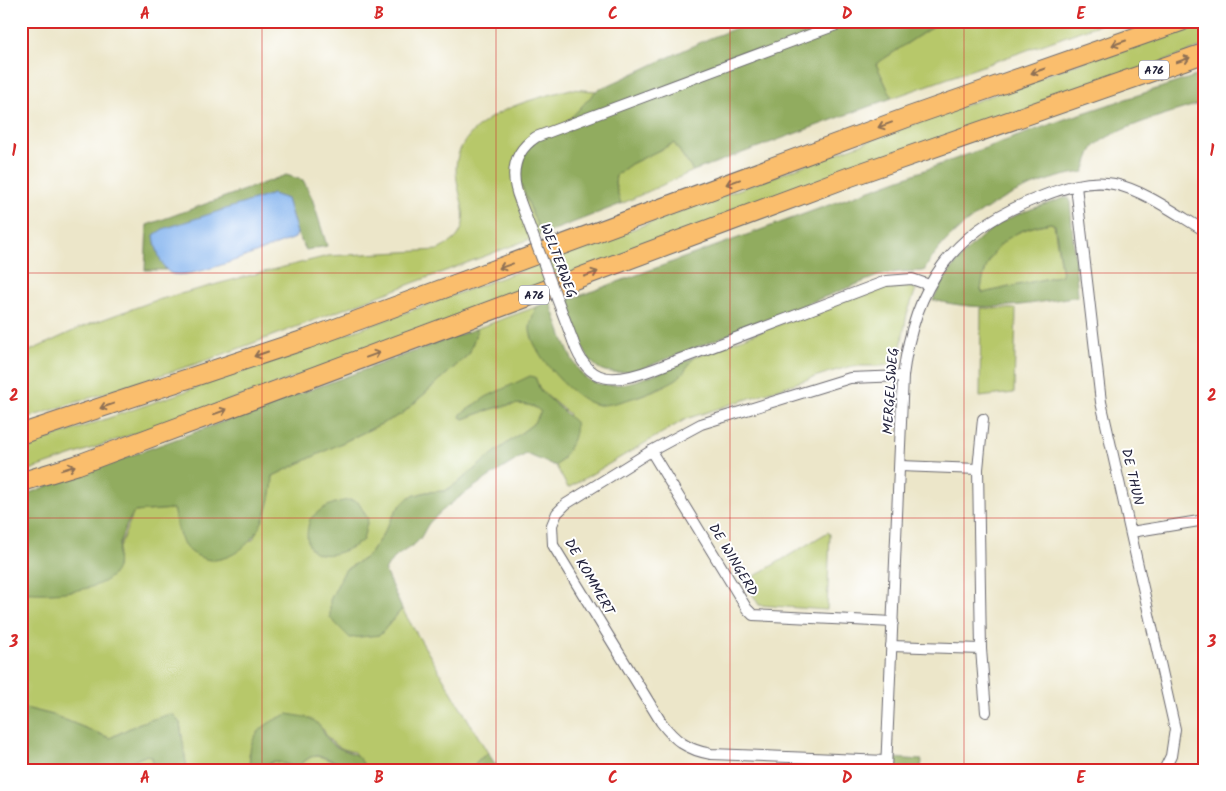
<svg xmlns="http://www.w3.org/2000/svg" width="1226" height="791" viewBox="0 0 1226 791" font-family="Kalam,sans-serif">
  <rect width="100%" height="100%" fill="#fff"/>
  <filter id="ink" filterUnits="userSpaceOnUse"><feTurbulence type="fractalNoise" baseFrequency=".02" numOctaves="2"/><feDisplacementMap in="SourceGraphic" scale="10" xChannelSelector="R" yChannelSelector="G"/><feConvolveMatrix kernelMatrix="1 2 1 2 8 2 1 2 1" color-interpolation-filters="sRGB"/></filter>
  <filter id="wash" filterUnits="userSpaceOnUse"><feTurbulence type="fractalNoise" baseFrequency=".0096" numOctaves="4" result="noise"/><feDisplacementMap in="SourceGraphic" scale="20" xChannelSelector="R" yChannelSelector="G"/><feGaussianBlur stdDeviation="1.12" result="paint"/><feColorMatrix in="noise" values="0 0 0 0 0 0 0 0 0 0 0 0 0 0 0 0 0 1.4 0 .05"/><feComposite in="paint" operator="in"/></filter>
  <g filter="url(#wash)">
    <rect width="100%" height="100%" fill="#ece6c9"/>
    <g fill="#b7c86b" stroke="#6c7553">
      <polygon points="947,21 1109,21 892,98 876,64 935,25"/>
      <path d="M1205,21v25l-937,341 -247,86v-25c361,-122 717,-259 1074,-391z"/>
      <path d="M571,89l25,2 -77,88 22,56 -333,125 -187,60v-65l61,-28 72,-26 82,-22 92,-23 110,-6c6,-4 14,-7 19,-13 24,-32 -31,-71 26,-114 25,-19 59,-26 88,-34z"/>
      <polygon points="674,143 693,171 621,204 615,184 616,175 631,164"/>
      <path d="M1051,223l3,2 8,50 -79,18 -2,-3c5,-43 28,-60 70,-67z"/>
      <path d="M907,284l9,5 -9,25 -9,49 -17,3h-28l-23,6 -144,47 -118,69 -12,-22 7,-7 6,-45 -29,-24 -5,-13 -71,42c19,-7 61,-25 77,-7l-8,12 -39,29 -34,28 -15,10 -19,1 -17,5 -12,12 -17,30 -12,17 -23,14 35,65 22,-26 86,144 -11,8 -6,9h-111l4,-3 -10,-15c-16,-4 -24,-8 -31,-23l-74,24 1,10 5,5h8l11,-7 22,6 15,-10 8,-1 35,14h-167l-7,-47h-40l-30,15 -57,-23 -32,-8v-115l7,1 89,-26 1,-17 16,-38 39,-3 12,37 68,-6 16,-41 4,-23 129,-62 67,-60 9,-26 58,-21 -6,22 70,76 39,-9 26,-10 29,-29 185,-71z"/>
      <polygon points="981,308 1016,309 1014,393 980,397"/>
      <polygon points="828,532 830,534 827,610 759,605 745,582"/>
      <polygon points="147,755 152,757 154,770 112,770"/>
    </g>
    <g fill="#91ac5f" stroke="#5a674d" fill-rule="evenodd">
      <polygon points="754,21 947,21 935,25 876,64 892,98 693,171 674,143 631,164 616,175 615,184 621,204 541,235 519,179 520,167 526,151 535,141 565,124 596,91 708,39"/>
      <path d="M1205,73v29c-27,9 -93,26 -111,45 -5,7 -7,17 -10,25 -56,7 -133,47 -160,99l-26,1 -20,4 -237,93c-12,2 -24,5 -36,2 -23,-6 -31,-51 -37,-71l497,-181z"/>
      <polygon points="286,175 303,180 312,198 327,246 306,250 297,233 287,199 273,194 232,208 155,243 166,270 145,270 147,225"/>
      <path d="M1064,198h4l2,4 8,94c-53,9 -91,17 -145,4 16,-33 46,-68 79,-83 17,-8 35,-13 52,-19zM1051,223l4,2 7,50 -79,18 -2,-3c5,-42 29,-61 70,-67z"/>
      <path d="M550,301c9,24 15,50 30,71 24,32 87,-4 114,-15 -5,7 -10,16 -16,21 -14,10 -62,28 -79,27 -24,-2 -68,-52 -69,-76 0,-7 4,-16 6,-22z"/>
      <path d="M478,328l-9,26 -67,60 -129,62c-1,35 -19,79 -58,84 -10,1 -24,-6 -30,-14 -7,-10 -9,-26 -12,-37l-39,3c-7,11 -14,26 -16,39 -1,5 0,11 -1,16 -8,27 -73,28 -96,25v-96z"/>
      <path d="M530,376l5,1 5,13 35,32c3,14 -9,34 -19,44l-30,-12c-32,20 -67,40 -95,67 -6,6 -8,16 -15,22 -12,9 -24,13 -31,28l17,38 -22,26 -30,3 -20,-20v-18l15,-30 23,-14 12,-17 17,-30 12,-12 17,-5 19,-1 15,-10 34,-28 39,-29 8,-12c-16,-18 -58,0 -77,7l-4,-2 1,-3 25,-17z"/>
      <path d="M350,500l8,2 10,17 -5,21c-26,20 -67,25 -53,-21 12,-12 23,-17 40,-19z"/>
      <polygon points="21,707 53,715 110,738 140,723 170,714 174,715 180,723 187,770 154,770 152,757 147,755 112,770 21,770"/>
      <path d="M288,714c8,2 17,2 23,5 12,6 12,16 20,24 11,10 29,7 33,24l-4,3c-16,0 -32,-16 -47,-14 -6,2 -11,8 -17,11l-22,-6 -12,7h-7l-5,-5c-3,-28 14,-40 38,-49z"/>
      <polygon points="488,753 499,770 471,770 477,761"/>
      <polygon points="893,758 922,760 921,770 893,770"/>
    </g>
    <path fill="#83b3ee" stroke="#526a94" d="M273,194l14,5 10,34 -2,5c-21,7 -109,45 -125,35 -9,-5 -15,-28 -16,-38l9,-6z"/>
  </g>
  <g filter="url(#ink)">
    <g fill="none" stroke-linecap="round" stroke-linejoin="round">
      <defs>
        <g id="street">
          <polyline points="1076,186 1101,402 1175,729 1171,756 1164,770"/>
          <path d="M520,201c-10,-25 -8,-48 16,-64l311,-116"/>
          <path d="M573,341c15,46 43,42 81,28l232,-88 26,-2 17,6"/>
          <polyline points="983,419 978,469 981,649 986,712"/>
          <polyline points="651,451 747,609 753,615 893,622"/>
          <polyline points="900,466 978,469"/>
          <polyline points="1131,532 1205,520"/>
          <polyline points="891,646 981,649"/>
          <path d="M886,761l-175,-7c-23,-4 -36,-13 -50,-32l-108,-177 -1,-20 5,-12 9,-9 85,-53 50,-27 149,-46 53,-2"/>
          <path d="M886,770l17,-394c11,-90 49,-146 137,-179 22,-9 49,-18 74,-13 30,6 64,31 91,47"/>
        </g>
        <g id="highway">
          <polyline points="21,434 307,339 911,116 1182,21"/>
          <polyline points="21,482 77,465 849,177 1205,53"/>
        </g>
      </defs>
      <use href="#street" stroke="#69676d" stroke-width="12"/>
      <use href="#highway" stroke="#69676d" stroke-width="21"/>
      <use href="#street" stroke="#fff" stroke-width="10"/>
      <use href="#highway" stroke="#fabe6d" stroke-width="19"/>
      <defs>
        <polyline id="street-bridge" points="520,201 573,341"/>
      </defs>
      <use href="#street-bridge" stroke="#69676d" stroke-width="12" stroke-linecap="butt"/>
      <use href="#street-bridge" stroke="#fff" stroke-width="10"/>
    </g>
    <defs><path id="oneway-shaft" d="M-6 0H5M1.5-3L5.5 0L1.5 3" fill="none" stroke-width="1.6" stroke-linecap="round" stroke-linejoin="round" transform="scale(1.25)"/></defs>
    <g stroke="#8e7054">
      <use href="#oneway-shaft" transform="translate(1119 43) rotate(161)"/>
      <use href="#oneway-shaft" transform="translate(1183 60) rotate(-19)"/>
      <use href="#oneway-shaft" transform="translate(1038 71) rotate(161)"/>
      <use href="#oneway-shaft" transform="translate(885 125) rotate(160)"/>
      <use href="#oneway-shaft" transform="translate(733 182) rotate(160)"/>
      <use href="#oneway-shaft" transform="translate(506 266) rotate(160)"/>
      <use href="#oneway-shaft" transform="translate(591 274) rotate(-20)"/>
      <use href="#oneway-shaft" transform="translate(261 354) rotate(161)"/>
      <use href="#oneway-shaft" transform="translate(373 355) rotate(-20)"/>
      <use href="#oneway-shaft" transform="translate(107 406) rotate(161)"/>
      <use href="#oneway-shaft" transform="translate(220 412) rotate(-20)"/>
      <use href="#oneway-shaft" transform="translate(68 468) rotate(-17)"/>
    </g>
  </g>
  <path fill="none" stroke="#d62828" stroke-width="1" stroke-opacity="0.55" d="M262,21v749M496,21v749M730,21v749M964,21v749M21,273h1184M21,518h1184"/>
  <g text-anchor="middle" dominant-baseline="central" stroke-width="4" stroke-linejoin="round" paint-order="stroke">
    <g fill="#fff" stroke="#646476" stroke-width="1">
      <rect x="1139" y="60.5" width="30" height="19" rx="4"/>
      <rect x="519" y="285.5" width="30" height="19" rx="4"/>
    </g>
    <g font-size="12" font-weight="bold" fill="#22223b">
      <text x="1154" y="70">A76</text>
      <text x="534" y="295">A76</text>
    </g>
    <g font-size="14" fill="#22223b" stroke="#fff">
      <text transform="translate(558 261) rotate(69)">WELTERWEG</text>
      <text transform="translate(891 391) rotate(-86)">MERGELSWEG</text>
      <text transform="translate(1132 477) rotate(77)">DE THUN</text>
      <text transform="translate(733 560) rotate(59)">DE WINGERD</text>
      <text transform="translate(589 577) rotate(60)">DE KOMMERT</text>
    </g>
  </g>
  <rect width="1226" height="791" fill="none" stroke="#fff" stroke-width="55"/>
  <rect x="28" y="28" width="1170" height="736" fill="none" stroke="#d62828" stroke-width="2"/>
  <g font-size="16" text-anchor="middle" font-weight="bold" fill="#d62828">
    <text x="145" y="19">A</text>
    <text x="379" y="19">B</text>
    <text x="613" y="19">C</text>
    <text x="847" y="19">D</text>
    <text x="1081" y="19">E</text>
    <text x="14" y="156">1</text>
    <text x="1212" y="156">1</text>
    <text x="14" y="401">2</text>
    <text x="1212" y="401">2</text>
    <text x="14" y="647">3</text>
    <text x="1212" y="647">3</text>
    <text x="145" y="783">A</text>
    <text x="379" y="783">B</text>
    <text x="613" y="783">C</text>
    <text x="847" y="783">D</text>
    <text x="1081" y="783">E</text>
  </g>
</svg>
